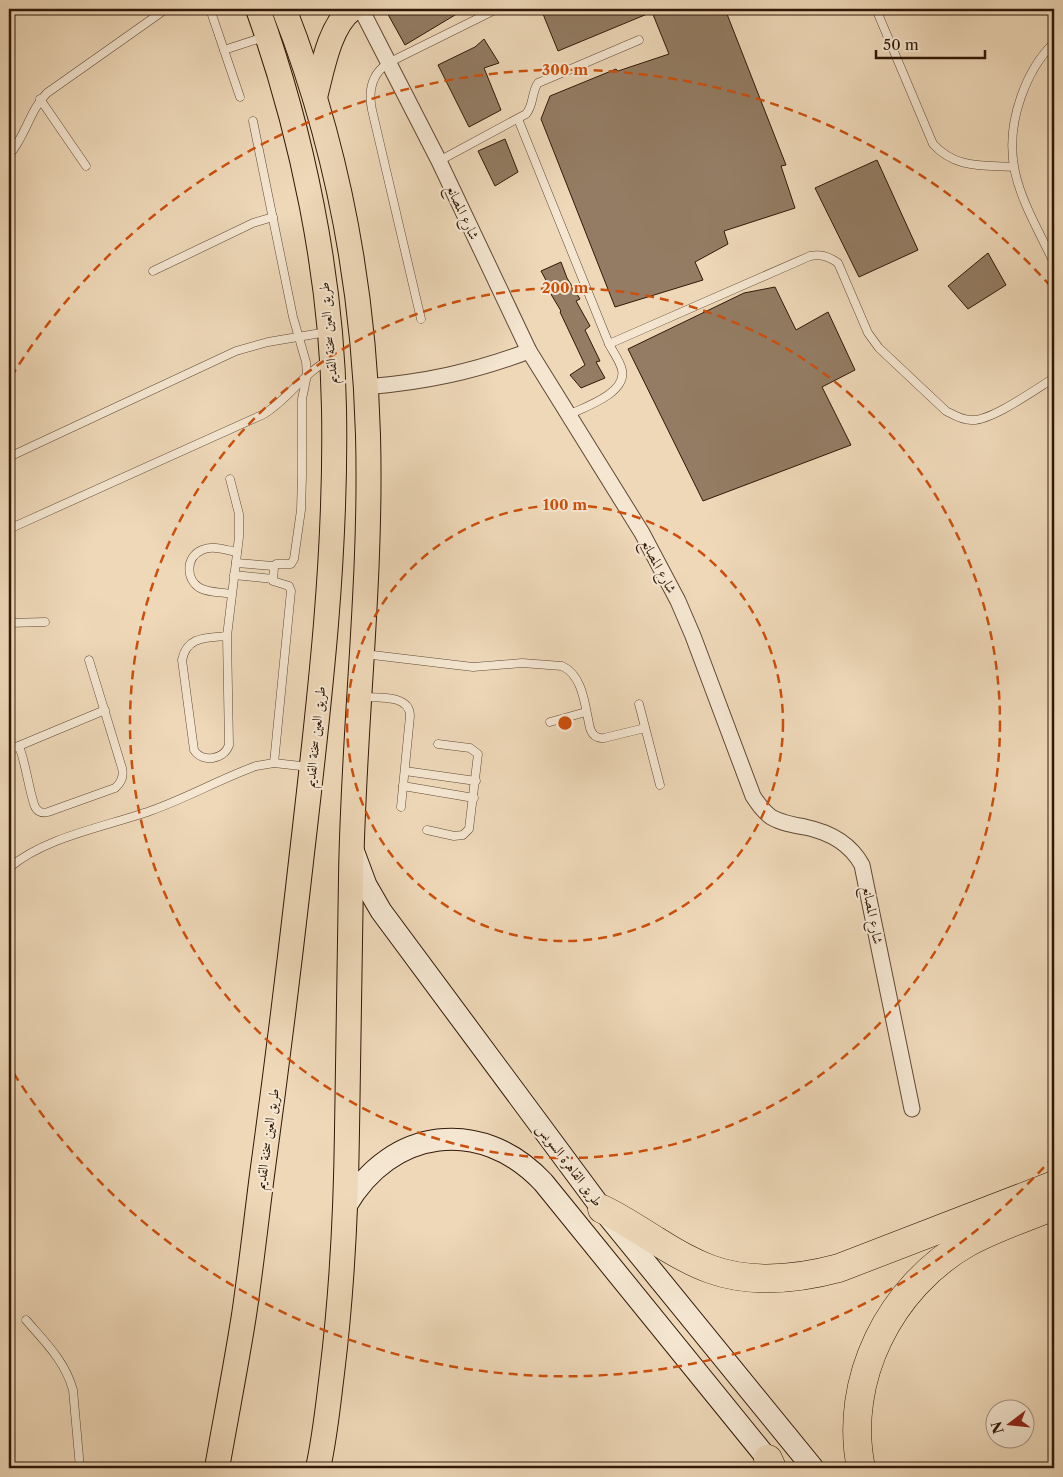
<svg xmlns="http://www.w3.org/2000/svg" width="1063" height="1477" viewBox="0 0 1063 1477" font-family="'Libre Caslon Text',Amiri,serif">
  <rect width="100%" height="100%" fill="#eed8b8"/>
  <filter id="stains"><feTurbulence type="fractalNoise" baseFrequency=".004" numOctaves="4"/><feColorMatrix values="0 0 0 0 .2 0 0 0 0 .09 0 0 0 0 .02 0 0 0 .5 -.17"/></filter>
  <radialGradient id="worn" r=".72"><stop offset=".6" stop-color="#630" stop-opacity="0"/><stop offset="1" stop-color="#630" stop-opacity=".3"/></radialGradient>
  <g fill="#937c63" stroke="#311807">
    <polygon points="385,9 465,9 405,45"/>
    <polygon points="557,9 725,9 786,165 781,166 795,208 724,231 728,244 695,262 703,280 615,307 541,119 550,96 616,69 618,71 669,54 652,12 558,51 543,14"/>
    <polygon points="484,39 499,63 484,68 501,110 469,127 438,65 475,47"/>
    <polygon points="505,139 518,172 495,186 478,151"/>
    <polygon points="877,160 918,250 859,277 815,188"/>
    <polygon points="988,253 1006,285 968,309 948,286"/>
    <polygon points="561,262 567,278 580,299 576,301 590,326 585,330 600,361 596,362 605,378 581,388 570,375 585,365 560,312 561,311 546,286 548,284 541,271"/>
    <polygon points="775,287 796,330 828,312 855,370 822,387 851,445 703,501 628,349 744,293"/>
  </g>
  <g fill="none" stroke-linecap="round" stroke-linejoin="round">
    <defs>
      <g id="service">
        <polyline points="210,9 240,97"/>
        <path d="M876,9l57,135c23,25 49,21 80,23"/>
        <path d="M1054,43c-16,15 -26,34 -33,54 -24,68 5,107 33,166"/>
        <polyline points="224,50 264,37"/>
        <polyline points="40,99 86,166"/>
        <path d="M518,119l91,225c4,8 11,17 13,26 5,23 -37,37 -54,45"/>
        <polyline points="253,121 293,317 306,362 307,375 302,399 302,476 301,510 294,559 291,564 276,564 274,567 273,581 289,586 291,591 274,763"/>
        <path d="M9,155c17,-19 20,-44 38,-62l119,-84"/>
        <path d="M439,161l87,-47c8,-9 5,-21 12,-31l101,-43"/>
        <polyline points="153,271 253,223 273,217"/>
        <path d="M421,319l-49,-209c-4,-19 0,-36 16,-47l109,-54"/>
        <path d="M609,344l201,-88c11,-2 18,0 28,7l30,70 11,15 67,63c8,4 15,9 25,9 19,2 65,-31 83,-42"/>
        <polyline points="9,457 236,351 268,342 327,332"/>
        <path d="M9,529l255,-115c25,-15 39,-41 65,-54"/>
        <polyline points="236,563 274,566"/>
        <polyline points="234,575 273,579"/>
        <path d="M231,594c-9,-2 -22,-1 -31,-6 -14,-8 -15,-31 2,-38 10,-5 24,0 35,2"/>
        <polyline points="9,623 45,622"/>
        <path d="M227,636c-21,2 -40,0 -45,24l12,90c8,13 30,10 35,-5l-2,-109 12,-99v-23l-9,-35"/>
        <path d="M364,654l109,13 49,-4 40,3c22,10 23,42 28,62 2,7 7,11 14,10l41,-10"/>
        <path d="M362,697c15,1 48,-3 48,19l-9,91"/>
        <polyline points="639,704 660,785"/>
        <polyline points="550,722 586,712"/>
        <path d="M19,746c7,19 9,39 15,58 2,7 7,10 14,8l67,-24c7,-6 9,-12 7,-20l-33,-108"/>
        <polyline points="9,750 105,710"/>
        <polyline points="405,771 476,781"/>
        <polyline points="403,786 474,798"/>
        <polyline points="427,830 454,836 463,835 469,829 478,754 470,748 438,744"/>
        <path d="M9,868c36,-31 96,-41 141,-57 37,-13 70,-32 106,-45l18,-3 36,4"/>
        <path d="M26,1320c19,22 39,41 47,70l7,78"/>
      </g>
      <g id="minor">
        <path d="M361,9l78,152 90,190 113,182 36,68 15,35 60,160c5,8 10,15 18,21 10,6 22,8 34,10 24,5 45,16 57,38l50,244"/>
        <path d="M366,387c59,-5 107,-15 163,-36"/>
      </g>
      <g id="secondary">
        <polyline points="353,850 366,885 381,911 602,1209 813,1468"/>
        <path d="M346,1206c45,-78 135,-90 197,-24l232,286"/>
      </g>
      <g id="primary">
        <path d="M284,9c53,135 80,281 84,426 4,148 -15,295 -17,443 -1,84 -3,168 -4,252 -1,81 -5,162 -15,243 -4,32 -7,64 -14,95"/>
        <path d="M315,97c7,-26 14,-71 37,-88"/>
        <path d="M217,1468c9,-51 19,-102 27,-153 7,-47 12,-93 18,-140 13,-95 25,-191 36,-287 18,-159 39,-319 36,-480 -2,-131 -32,-276 -76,-399"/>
      </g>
      <g id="motorway">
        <path d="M602,1209c19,9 35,20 53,31 17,11 36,22 55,29 41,15 88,10 129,-1l215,-83"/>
        <polyline points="768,1459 772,1468"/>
        <path d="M861,1468c-18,-88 29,-181 106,-225 27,-15 58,-25 87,-37"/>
      </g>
    </defs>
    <use href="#service" stroke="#604833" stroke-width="9"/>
    <use href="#minor" stroke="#604833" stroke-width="17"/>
    <use href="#secondary" stroke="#311807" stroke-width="23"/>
    <use href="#primary" stroke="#311807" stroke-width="26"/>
    <use href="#motorway" stroke="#311807" stroke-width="29"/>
    <use href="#service" stroke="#f4e6d1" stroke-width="8"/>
    <use href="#minor" stroke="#f4e6d1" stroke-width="15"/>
    <use href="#secondary" stroke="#f4e6d1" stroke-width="21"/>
    <use href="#primary" stroke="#eed8b8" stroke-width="24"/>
    <use href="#motorway" stroke="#eed8b8" stroke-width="28"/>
  </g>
  <g fill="none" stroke="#cd4f0b" stroke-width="2.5" stroke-dasharray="9 6">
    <circle cx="565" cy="723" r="218"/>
    <circle cx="565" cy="723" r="435"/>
    <path d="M1054 1156A653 653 0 0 1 11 1069M11 377A653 653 0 0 1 1054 290"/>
  </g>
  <g text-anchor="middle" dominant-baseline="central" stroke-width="4" stroke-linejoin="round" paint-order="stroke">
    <g font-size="14" fill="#311807" stroke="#f4e6d1">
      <text transform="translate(463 212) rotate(65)">شارع المصانع</text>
      <text transform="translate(328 333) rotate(-95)">طريق العين سخنة القديم</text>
      <text transform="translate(659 566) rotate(62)">شارع المصانع</text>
      <text transform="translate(315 737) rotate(-84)">طريق العين سخنة القديم</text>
      <text transform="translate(873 915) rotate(79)">شارع المصانع</text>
      <text transform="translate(267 1139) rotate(-82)">طريق العين سخنة القديم</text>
      <text transform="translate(570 1165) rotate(53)">طريق القاهرة السويس</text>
    </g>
  </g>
  <circle cx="565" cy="723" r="8" fill="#cd4f0b" stroke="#f4e6d1" stroke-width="2.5"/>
  <g font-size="15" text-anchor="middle" font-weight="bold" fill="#cd4f0b" stroke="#f4e6d1" stroke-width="4" stroke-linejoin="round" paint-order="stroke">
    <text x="565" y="75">300 m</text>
    <text x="565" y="293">200 m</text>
    <text x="565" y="510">100 m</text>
  </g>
  <rect width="1063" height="1477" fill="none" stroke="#eed8b8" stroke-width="30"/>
  <rect x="10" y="10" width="1043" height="1457" fill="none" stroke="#311807" stroke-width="2.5"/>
  <rect x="15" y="15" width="1033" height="1447" fill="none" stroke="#311807"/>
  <g transform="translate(1010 1424) rotate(254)"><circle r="24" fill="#f4e6d1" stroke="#a69480"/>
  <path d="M0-4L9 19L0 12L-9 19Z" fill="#8f2418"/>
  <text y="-8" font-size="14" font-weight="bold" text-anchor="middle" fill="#311807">N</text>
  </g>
  <path d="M876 50v8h109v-8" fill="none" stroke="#311807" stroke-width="2.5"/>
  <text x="883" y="50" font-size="15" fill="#311807" stroke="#f4e6d1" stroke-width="4" paint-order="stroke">50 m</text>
  <rect width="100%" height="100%" filter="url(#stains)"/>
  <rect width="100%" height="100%" fill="url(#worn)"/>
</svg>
